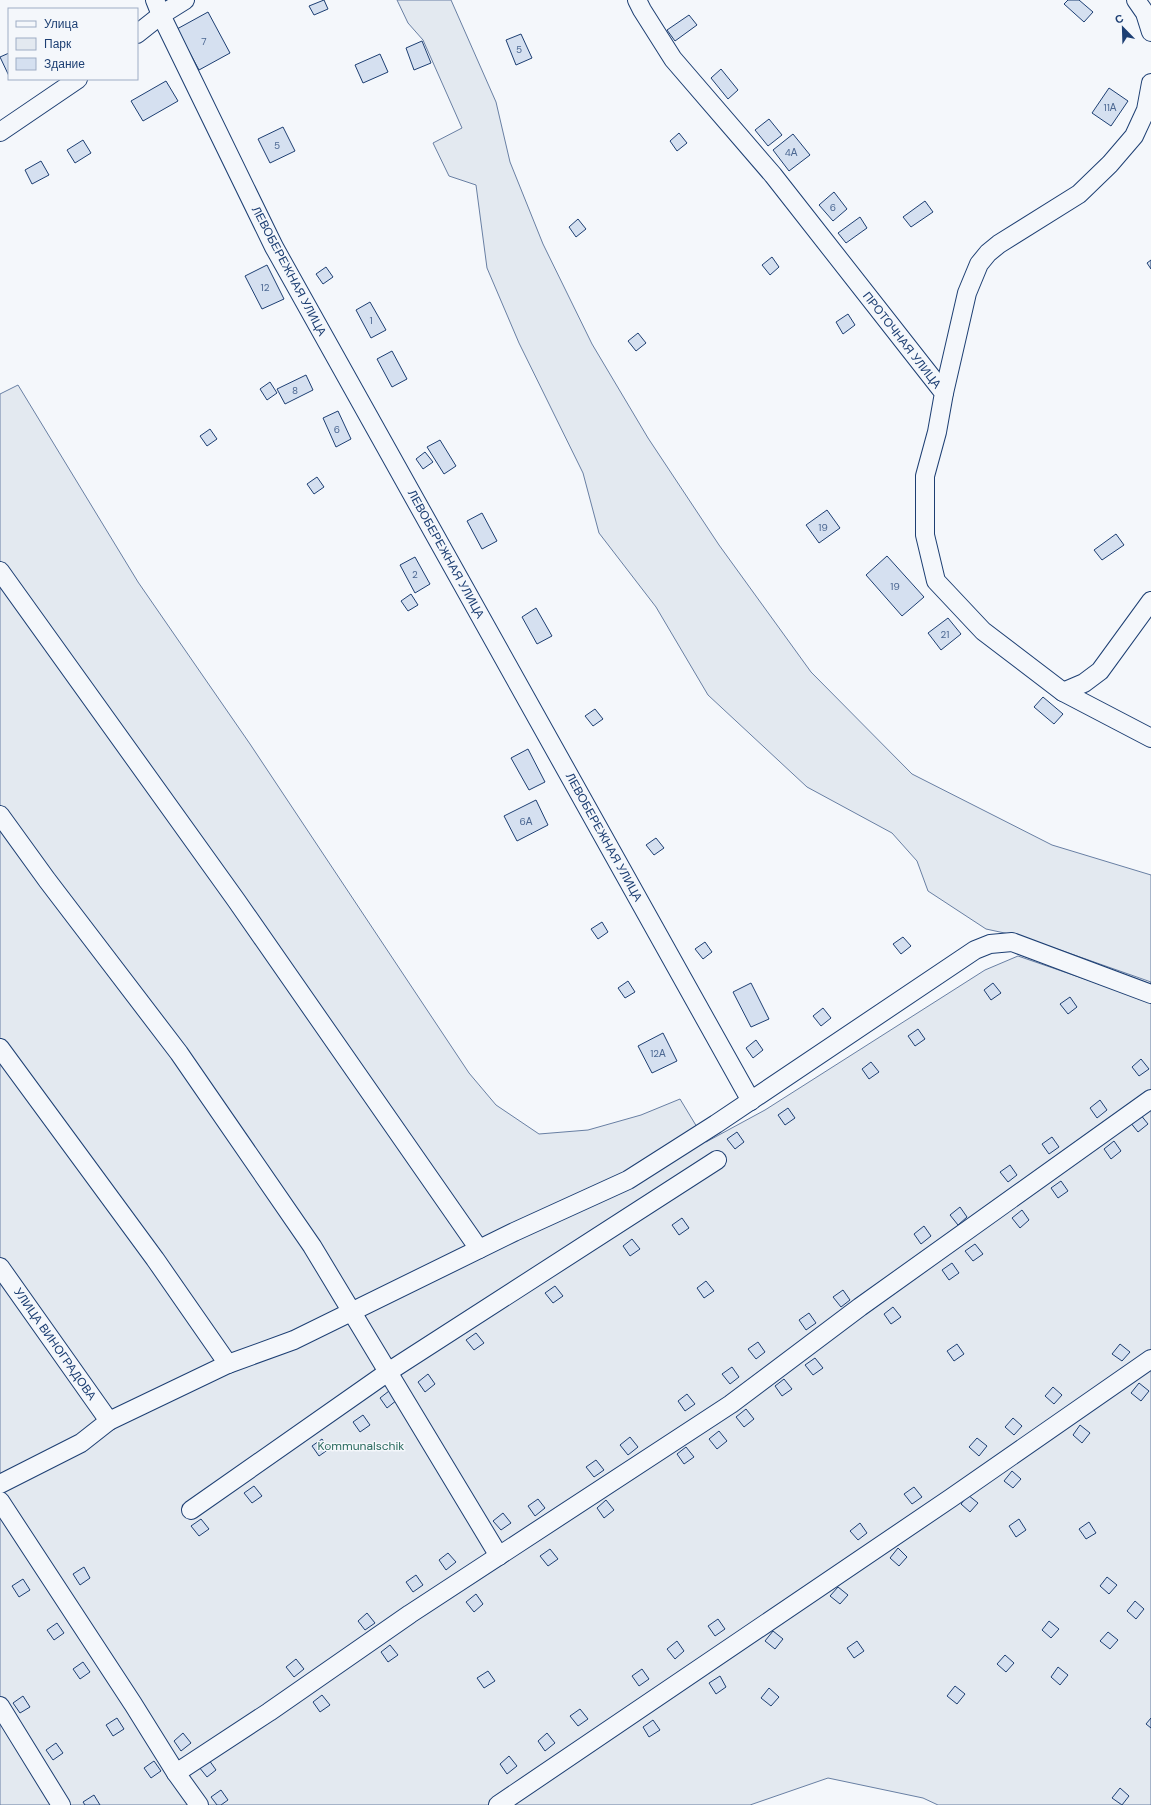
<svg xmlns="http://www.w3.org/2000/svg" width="1151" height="1805" viewBox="0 0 1151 1805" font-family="'DM Sans',sans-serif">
  <rect width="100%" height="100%" fill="#f4f7fb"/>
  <polygon fill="#e3e9f0" stroke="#687fa3" points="397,0 451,0 496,102 510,162 543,244 592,344 648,438 719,545 811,672 912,774 1052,845 1151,875 1151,1805 938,1805 923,1798 828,1778 750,1805 0,1805 0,394 18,385 138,582 250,744 469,1073 496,1105 539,1134 588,1130 641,1115 680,1099 706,1142 765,1110 985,970 1018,956 1137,997 1151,982 1023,937 986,929 928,891 917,861 892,833 807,787 708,695 656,607 599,533 583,473 519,343 487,268 476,185 449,176 433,143 462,128 423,40 408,23"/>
  <g fill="#d5e0f0" stroke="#1d3f73">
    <polygon points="324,0 328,9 314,15 309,6"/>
    <polygon points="1068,0 1079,0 1093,12 1084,22 1064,4"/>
    <polygon points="208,12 230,53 199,70 177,29"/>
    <polygon points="689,15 697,25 675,41 667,30"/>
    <polygon points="521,34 532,58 516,65 506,40"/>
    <polygon points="422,41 431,63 414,70 406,48"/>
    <polygon points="9,53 9,76 0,57"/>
    <polygon points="380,54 388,72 363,83 355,65"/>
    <polygon points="721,69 738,90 728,99 711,78"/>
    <polygon points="166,81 178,101 143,121 131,101"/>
    <polygon points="1109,88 1128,101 1111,126 1092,113"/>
    <polygon points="769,119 782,135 768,146 755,130"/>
    <polygon points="283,127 295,151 270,163 258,139"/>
    <polygon points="679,133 687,143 677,151 670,141"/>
    <polygon points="793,134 810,155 789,171 773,150"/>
    <polygon points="83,140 91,153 75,163 67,150"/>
    <polygon points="41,161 49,175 32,184 25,170"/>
    <polygon points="834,192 847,209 833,221 819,205"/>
    <polygon points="925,201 933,212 911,227 903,217"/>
    <polygon points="860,217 867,228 846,243 838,233"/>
    <polygon points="578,219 586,229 576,237 569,227"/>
    <polygon points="772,257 779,267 770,275 762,265"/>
    <polygon points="1151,260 1151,269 1147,263"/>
    <polygon points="267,265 284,299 262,309 245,276"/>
    <polygon points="326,267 333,277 323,284 316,274"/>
    <polygon points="370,302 386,330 371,338 356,310"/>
    <polygon points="848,314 855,325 843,334 836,322"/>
    <polygon points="638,333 646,343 636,351 628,341"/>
    <polygon points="392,351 407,379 392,387 377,359"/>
    <polygon points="306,375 313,390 285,404 277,389"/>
    <polygon points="270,382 277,393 267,400 260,389"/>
    <polygon points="338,411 351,439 336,447 323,418"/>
    <polygon points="210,429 217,439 207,446 200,436"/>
    <polygon points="440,440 456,466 444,474 427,447"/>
    <polygon points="425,452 433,462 423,469 416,459"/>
    <polygon points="317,477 324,487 314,494 307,484"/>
    <polygon points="827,510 840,528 819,543 806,525"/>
    <polygon points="482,513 497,541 482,549 467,521"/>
    <polygon points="1116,534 1124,545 1102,560 1094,550"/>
    <polygon points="887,556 924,597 902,616 866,575"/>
    <polygon points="415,557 430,584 415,593 400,565"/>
    <polygon points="411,594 418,605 408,611 401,601"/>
    <polygon points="536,608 552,636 537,644 522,617"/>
    <polygon points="948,618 961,634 941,650 928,633"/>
    <polygon points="1043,697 1063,714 1054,724 1034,707"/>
    <polygon points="595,709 603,719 593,726 585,716"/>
    <polygon points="528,749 545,782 529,790 511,758"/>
    <polygon points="536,800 548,825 517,841 504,816"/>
    <polygon points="656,838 664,848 654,855 646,845"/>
    <polygon points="602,922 608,932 598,939 591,929"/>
    <polygon points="903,937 911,946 901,954 893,944"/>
    <polygon points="705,942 712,952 703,959 695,949"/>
    <polygon points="628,981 635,992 625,998 618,988"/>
    <polygon points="751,983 769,1019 751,1027 733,992"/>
    <polygon points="993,983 1001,993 991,1000 984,990"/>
    <polygon points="1070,997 1077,1007 1068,1014 1060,1004"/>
    <polygon points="823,1008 831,1018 821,1026 813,1016"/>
    <polygon points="918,1029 925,1039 915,1046 908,1036"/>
    <polygon points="663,1033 677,1061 652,1073 638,1046"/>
    <polygon points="756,1040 763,1050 753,1058 746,1048"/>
    <polygon points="1141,1059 1149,1069 1139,1076 1132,1067"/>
    <polygon points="871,1062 879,1072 869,1079 862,1069"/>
    <polygon points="1100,1100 1107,1110 1097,1118 1090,1108"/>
    <polygon points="788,1108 795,1118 785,1125 778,1115"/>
    <polygon points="1140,1114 1148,1124 1138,1132 1130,1122"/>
    <polygon points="737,1132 744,1142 735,1149 727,1139"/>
    <polygon points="1052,1137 1059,1147 1049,1154 1042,1144"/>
    <polygon points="1114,1141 1121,1151 1111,1159 1104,1149"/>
    <polygon points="1010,1165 1017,1175 1008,1182 1000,1172"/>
    <polygon points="1061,1181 1068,1191 1058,1198 1051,1188"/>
    <polygon points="960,1207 967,1217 958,1225 950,1215"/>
    <polygon points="1022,1210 1029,1220 1020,1228 1012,1218"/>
    <polygon points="682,1218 689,1228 679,1235 672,1225"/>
    <polygon points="924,1226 931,1236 921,1244 914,1234"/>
    <polygon points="632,1239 640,1249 630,1256 623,1246"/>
    <polygon points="975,1244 983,1254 973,1261 965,1251"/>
    <polygon points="952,1263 959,1273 949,1280 942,1270"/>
    <polygon points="706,1281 714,1291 704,1298 697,1288"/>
    <polygon points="555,1286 563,1296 553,1303 545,1293"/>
    <polygon points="843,1290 850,1300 841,1307 833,1297"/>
    <polygon points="893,1307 901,1317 891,1324 884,1314"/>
    <polygon points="809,1313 816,1323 806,1330 799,1320"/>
    <polygon points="476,1333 484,1343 474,1350 466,1340"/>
    <polygon points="758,1342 765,1352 756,1359 748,1349"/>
    <polygon points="957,1344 964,1354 954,1361 947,1351"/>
    <polygon points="1120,1344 1130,1352 1122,1361 1112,1354"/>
    <polygon points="815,1358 823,1368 813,1375 805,1365"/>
    <polygon points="732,1367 739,1377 730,1384 722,1374"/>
    <polygon points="428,1374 435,1384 425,1392 418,1382"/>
    <polygon points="784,1379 792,1389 782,1396 775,1386"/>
    <polygon points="1139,1383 1149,1391 1141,1401 1131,1393"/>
    <polygon points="1053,1387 1062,1395 1054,1404 1045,1396"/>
    <polygon points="389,1391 397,1400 387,1408 380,1398"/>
    <polygon points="687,1394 695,1404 685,1411 678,1401"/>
    <polygon points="746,1409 754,1419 744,1427 736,1417"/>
    <polygon points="363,1415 370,1425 360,1432 353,1422"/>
    <polygon points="1013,1418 1022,1426 1014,1435 1005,1427"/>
    <polygon points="1080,1425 1090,1433 1082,1443 1073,1435"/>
    <polygon points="719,1431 727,1441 717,1449 709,1439"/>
    <polygon points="630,1437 638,1447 628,1455 620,1445"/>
    <polygon points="977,1438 987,1446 979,1456 969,1447"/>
    <polygon points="322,1439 329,1449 319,1456 312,1446"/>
    <polygon points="686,1447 694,1457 684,1464 677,1454"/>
    <polygon points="596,1460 604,1470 594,1477 586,1467"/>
    <polygon points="1012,1471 1021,1479 1013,1488 1004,1481"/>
    <polygon points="254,1486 262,1496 252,1503 244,1493"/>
    <polygon points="914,1487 922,1497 912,1504 904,1494"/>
    <polygon points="968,1495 978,1503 970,1512 961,1504"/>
    <polygon points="538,1499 545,1508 535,1516 528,1506"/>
    <polygon points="606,1500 614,1510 604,1518 597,1508"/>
    <polygon points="503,1513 511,1523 501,1530 493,1521"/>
    <polygon points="201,1519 209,1529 199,1536 191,1526"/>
    <polygon points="1019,1519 1026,1530 1016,1537 1009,1526"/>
    <polygon points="1089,1522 1096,1533 1086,1539 1079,1529"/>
    <polygon points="860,1523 867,1533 858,1540 850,1531"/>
    <polygon points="898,1548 907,1557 899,1566 890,1558"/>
    <polygon points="550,1549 558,1559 548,1566 540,1556"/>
    <polygon points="448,1553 456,1562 446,1570 439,1560"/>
    <polygon points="84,1567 90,1578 80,1585 73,1574"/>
    <polygon points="416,1575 423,1585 413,1592 406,1582"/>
    <polygon points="1107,1577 1117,1585 1109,1594 1100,1586"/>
    <polygon points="23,1579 30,1590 19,1597 12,1586"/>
    <polygon points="838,1587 848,1595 840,1604 830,1596"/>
    <polygon points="476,1594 483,1604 474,1612 466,1602"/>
    <polygon points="1135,1601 1144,1609 1136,1619 1127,1611"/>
    <polygon points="367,1613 375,1623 365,1630 358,1621"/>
    <polygon points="718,1619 725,1629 715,1636 708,1626"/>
    <polygon points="1049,1621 1059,1629 1051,1638 1042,1630"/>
    <polygon points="57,1623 64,1633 54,1640 47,1630"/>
    <polygon points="773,1631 783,1639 775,1649 765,1641"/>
    <polygon points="1108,1632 1118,1640 1110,1649 1100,1641"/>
    <polygon points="677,1641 684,1651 675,1659 667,1649"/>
    <polygon points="857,1641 864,1651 854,1658 847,1648"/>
    <polygon points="390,1645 398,1655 388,1662 381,1652"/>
    <polygon points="1005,1655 1014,1663 1006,1672 997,1664"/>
    <polygon points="296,1659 304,1669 294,1677 286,1667"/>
    <polygon points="83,1662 90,1672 80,1679 73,1669"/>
    <polygon points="1058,1667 1068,1675 1060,1685 1051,1677"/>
    <polygon points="642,1669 649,1679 639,1686 632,1676"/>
    <polygon points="488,1671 495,1681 484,1688 477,1678"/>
    <polygon points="720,1676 726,1687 716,1694 709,1683"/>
    <polygon points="955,1686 965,1694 957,1704 947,1696"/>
    <polygon points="769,1688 779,1697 771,1706 761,1698"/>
    <polygon points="322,1695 330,1705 320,1712 313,1702"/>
    <polygon points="23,1696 30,1707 20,1713 13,1703"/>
    <polygon points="580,1709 588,1719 578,1726 570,1716"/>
    <polygon points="117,1718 124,1729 113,1736 106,1725"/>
    <polygon points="1151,1718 1151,1728 1146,1724"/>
    <polygon points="653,1720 660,1730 649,1737 643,1727"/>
    <polygon points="183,1733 191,1743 181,1751 174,1741"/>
    <polygon points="547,1733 555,1743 545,1751 538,1741"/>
    <polygon points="56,1743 63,1753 53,1760 46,1750"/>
    <polygon points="509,1756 517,1766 507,1774 500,1764"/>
    <polygon points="209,1760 216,1770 207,1777 199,1767"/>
    <polygon points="154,1761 161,1771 151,1778 144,1768"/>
    <polygon points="1120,1788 1129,1796 1122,1805 1112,1798"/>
    <polygon points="221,1790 228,1800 221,1805 217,1805 211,1797"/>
    <polygon points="94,1795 100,1805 85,1805 83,1802"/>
  </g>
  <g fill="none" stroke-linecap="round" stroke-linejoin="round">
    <defs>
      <g id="minor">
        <polyline points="155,0 161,15 274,247 751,1101"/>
        <polyline points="637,0 642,10 673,59 773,175 944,393 937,432 925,476 925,535 936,581 983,631 1063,692 1151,738"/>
        <polyline points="1136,0 1145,13 1151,32"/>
        <polyline points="137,34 161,15 185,0"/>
        <polyline points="0,132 78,79"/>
        <polyline points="944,393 967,293 979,264 988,253 999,244 1079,194 1110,164 1134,136 1146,110 1151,83"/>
        <polyline points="0,571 236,900 479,1249"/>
        <polyline points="1063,692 1084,683 1100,671 1151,601"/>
        <polyline points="0,815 47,880 179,1053 312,1246 499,1556"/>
        <polyline points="0,1048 155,1259 228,1364"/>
        <polyline points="0,1267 109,1421"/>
        <polyline points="0,1484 81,1443 109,1421 228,1364 294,1340 514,1232 628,1180 716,1124 975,950 990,944 1012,942 1151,994"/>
        <polyline points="0,1501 133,1704 176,1773 199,1805"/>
        <polyline points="191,1510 388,1372 717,1160"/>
        <polyline points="0,1706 61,1805"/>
        <polyline points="176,1773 269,1712 410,1614 731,1404 860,1307 1151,1099"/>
        <polyline points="498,1805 951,1498 1151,1359"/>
      </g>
    </defs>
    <use href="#minor" stroke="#1d3f73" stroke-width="20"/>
    <use href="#minor" stroke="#f4f7fb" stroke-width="18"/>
  </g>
  <g text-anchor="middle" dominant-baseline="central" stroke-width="3" stroke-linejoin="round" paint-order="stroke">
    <g font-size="10" fill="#4b6792">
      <text x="204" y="41">7</text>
      <text x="519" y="49">5</text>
      <text x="1110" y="107">11А</text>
      <text x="277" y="145">5</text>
      <text x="791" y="152">4А</text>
      <text x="833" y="207">6</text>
      <text x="265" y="287">12</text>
      <text x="371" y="320">1</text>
      <text x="295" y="390">8</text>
      <text x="337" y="429">6</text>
      <text x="823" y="527">19</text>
      <text x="415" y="574">2</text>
      <text x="895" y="586">19</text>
      <text x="945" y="634">21</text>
      <text x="526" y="821">6А</text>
      <text x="658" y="1053">12А</text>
    </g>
    <g font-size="12" fill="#1d3f73" stroke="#f4f7fb">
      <text transform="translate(289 271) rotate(62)">ЛЕВОБЕРЕЖНАЯ УЛИЦА</text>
      <text transform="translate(902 340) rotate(52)">ПРОТОЧНАЯ УЛИЦА</text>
      <text transform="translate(446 554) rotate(61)">ЛЕВОБЕРЕЖНАЯ УЛИЦА</text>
      <text transform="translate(604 837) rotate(61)">ЛЕВОБЕРЕЖНАЯ УЛИЦА</text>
      <text transform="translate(55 1344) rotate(55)">УЛИЦА ВИНОГРАДОВА</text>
    </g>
    <g font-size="12" fill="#2c6c60" stroke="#f4f7fb">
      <text x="361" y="1446">Kommunalschik</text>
    </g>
  </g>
  <rect x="8" y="8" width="130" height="72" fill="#f4f7fb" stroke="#9eadc5"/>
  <rect x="16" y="21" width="20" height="6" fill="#f4f7fb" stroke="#9eadc5"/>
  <text x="44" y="28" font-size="12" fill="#1d3f73">Улица</text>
  <rect x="16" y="38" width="20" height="12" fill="#e3e9f0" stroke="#9eadc5"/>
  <text x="44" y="48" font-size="12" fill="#1d3f73">Парк</text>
  <rect x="16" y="58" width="20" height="12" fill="#d5e0f0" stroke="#9eadc5"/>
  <text x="44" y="68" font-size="12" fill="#1d3f73">Здание</text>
  <g transform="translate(1123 28) rotate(337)" stroke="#f4f7fb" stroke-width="3" paint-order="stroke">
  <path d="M0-3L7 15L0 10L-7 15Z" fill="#1d3f73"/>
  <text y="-6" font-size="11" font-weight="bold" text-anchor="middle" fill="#1d3f73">С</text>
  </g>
</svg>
